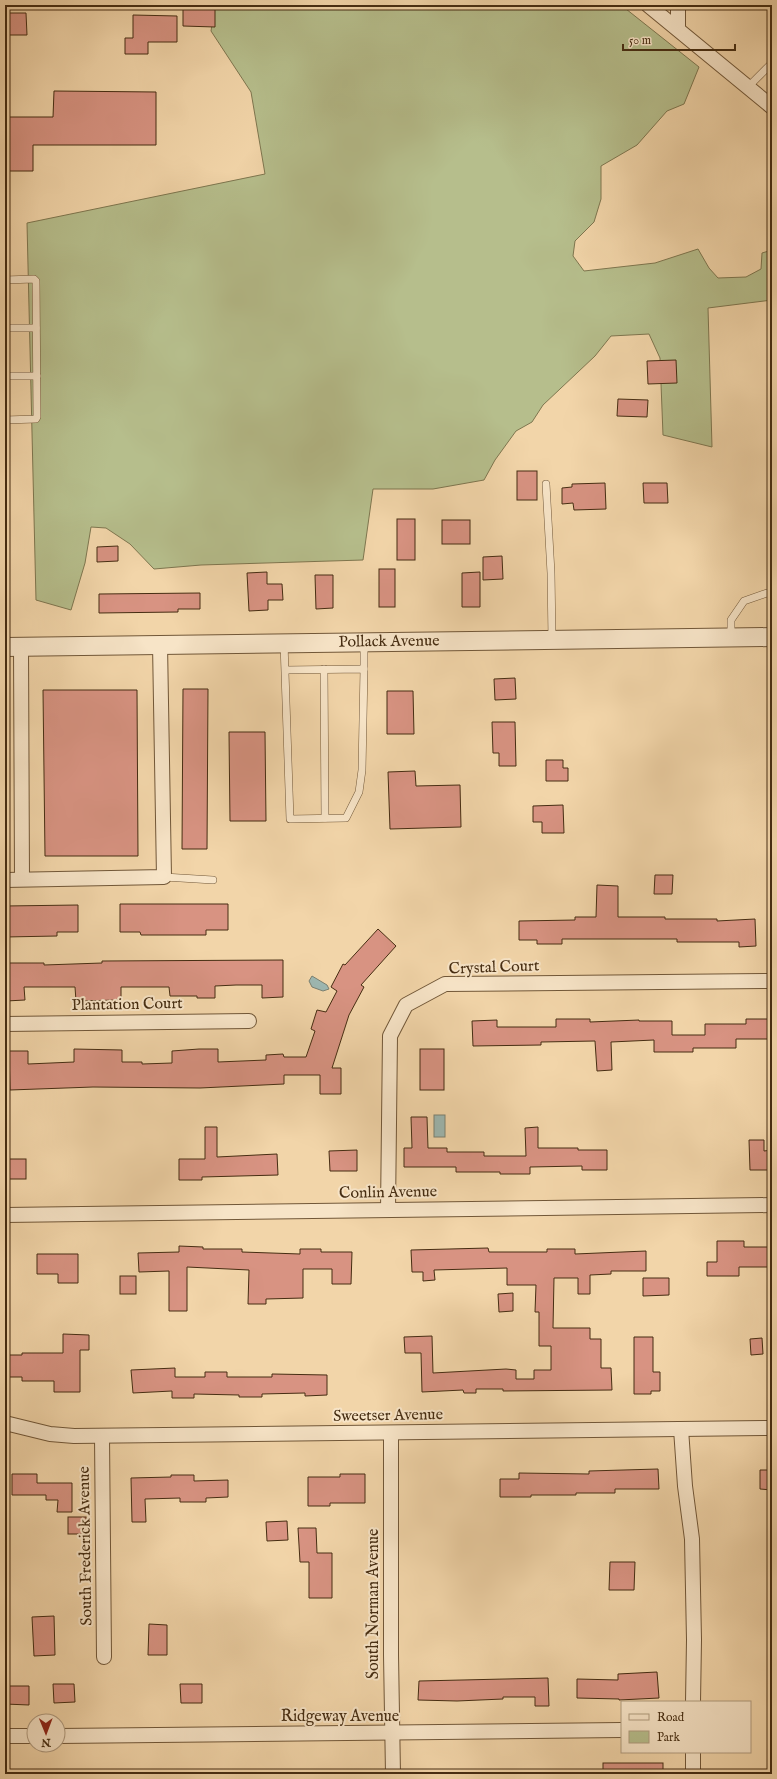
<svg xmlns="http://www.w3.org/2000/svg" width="777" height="1779" viewBox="0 0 777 1779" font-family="'IM FELL English',serif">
  <rect width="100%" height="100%" fill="#f2d5a9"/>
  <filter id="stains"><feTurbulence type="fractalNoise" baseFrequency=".005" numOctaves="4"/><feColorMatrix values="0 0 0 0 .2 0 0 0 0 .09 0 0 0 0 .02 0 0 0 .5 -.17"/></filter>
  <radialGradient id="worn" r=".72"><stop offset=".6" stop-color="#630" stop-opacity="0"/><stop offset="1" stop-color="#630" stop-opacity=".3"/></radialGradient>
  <polygon fill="#b6be8c" stroke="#7e764f" points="215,5 621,5 699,67 684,104 667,111 637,145 601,166 601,199 594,222 575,241 573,256 584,271 655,263 698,249 709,268 718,278 746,277 761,269 762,253 772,250 772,300 708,308 712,447 663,435 660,358 649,334 611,336 595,356 543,405 532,422 516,431 495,460 484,480 433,489 373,489 363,560 201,565 154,569 130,544 106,528 91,527 85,563 71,610 36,600 27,223 265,174 251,92 211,31"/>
  <g fill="#9db7b1" stroke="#7a8071">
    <polygon points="312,976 327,985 329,989 323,991 312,987 309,981"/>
    <rect x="434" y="1115" width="11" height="22"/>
  </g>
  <g fill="#d89382" stroke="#462d12">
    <polygon points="183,5 215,5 215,27 183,26"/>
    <polygon points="5,13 26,13 27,35 5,35"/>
    <polygon points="133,15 177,16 177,42 148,42 148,54 125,54 125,38 133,38"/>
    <polygon points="54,91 156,92 156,145 33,145 33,171 5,171 5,117 53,117"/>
    <polygon points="676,360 677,383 648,384 647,361"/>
    <polygon points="618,399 648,400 647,417 617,416"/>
    <rect x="517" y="471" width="20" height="29"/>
    <polygon points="605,483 606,509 574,510 573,503 562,504 562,488 572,487 572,484"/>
    <polygon points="643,483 667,483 668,503 644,503"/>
    <rect x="397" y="519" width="18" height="41"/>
    <rect x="442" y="520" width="28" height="24"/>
    <polygon points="118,546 118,561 97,562 97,547"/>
    <polygon points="502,556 503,579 483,580 483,557"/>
    <rect x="379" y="569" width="16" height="38"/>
    <polygon points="267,572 267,584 282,584 283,600 268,600 268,610 249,611 247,573"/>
    <polygon points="480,572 480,607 462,607 462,573"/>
    <polygon points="315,575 333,575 333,608 316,609"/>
    <polygon points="200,593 200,609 178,609 178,612 99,613 99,594"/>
    <polygon points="515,678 516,699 495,700 494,679"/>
    <polygon points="183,689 208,689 207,849 182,849"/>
    <polygon points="43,690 137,690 138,856 45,856"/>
    <polygon points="387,691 413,691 414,734 387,734"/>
    <polygon points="492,722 515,722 516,766 499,766 499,753 493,753"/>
    <polygon points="229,732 265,732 266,821 230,821"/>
    <polygon points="546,760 563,760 563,768 568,768 568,781 546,781"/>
    <polygon points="415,771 416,786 460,785 461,827 390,829 388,772"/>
    <polygon points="563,805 564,833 542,833 542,822 533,822 533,806"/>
    <polygon points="655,875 673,875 672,894 654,894"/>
    <polygon points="597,885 618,886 618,917 665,917 665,919 717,919 717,921 755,919 756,946 739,947 739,942 677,942 677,939 562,939 562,944 537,944 537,940 519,940 519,921 575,920 575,917 596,917"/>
    <polygon points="120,904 228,904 228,930 206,930 206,935 141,935 140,932 120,932"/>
    <polygon points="78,905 78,932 57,932 57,936 5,937 5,906"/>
    <polygon points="378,929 396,946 361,985 364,987 349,1015 332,1068 341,1068 341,1094 320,1094 320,1075 284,1075 284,1084 200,1088 93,1087 10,1090 9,1051 28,1051 28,1064 74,1062 74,1049 122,1050 122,1062 142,1062 142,1064 172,1063 172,1051 199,1049 218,1049 218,1062 266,1060 266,1055 283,1054 284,1057 306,1057 315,1031 311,1029 317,1010 326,1012 337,991 331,987 343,964 345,965"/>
    <polygon points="283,960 283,997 262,998 262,985 236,985 215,986 215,998 197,998 197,996 170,996 169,987 121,987 121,1000 76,1001 75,987 24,987 25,1000 6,1001 5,963 44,963 44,965 102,963 102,961"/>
    <polygon points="556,1019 590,1019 590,1022 639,1020 639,1021 672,1021 672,1035 705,1035 705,1024 746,1024 746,1019 772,1019 772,1039 736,1039 736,1048 693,1048 693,1052 654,1052 654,1040 611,1042 612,1070 597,1071 595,1041 541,1042 541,1045 473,1046 472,1021 497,1020 497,1027 556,1027"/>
    <rect x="420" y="1049" width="24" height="41"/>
    <polygon points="411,1117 427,1117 428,1148 447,1148 447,1152 484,1152 484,1156 526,1156 525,1128 538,1127 538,1148 578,1148 578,1150 607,1150 607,1170 582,1170 582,1166 530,1167 530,1174 500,1174 500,1172 456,1172 456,1167 404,1167 404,1148 412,1148"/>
    <polygon points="205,1127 217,1127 217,1157 277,1154 278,1175 202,1177 202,1180 179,1180 179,1159 205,1159"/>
    <polygon points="749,1140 764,1140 764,1151 772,1150 772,1170 750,1170"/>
    <polygon points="357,1150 357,1171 330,1171 329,1151"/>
    <rect x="5" y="1159" width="21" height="20"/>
    <polygon points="717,1241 744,1241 744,1247 772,1247 772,1267 739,1267 739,1276 707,1276 707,1262 717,1262"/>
    <polygon points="179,1246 203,1247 203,1249 242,1249 242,1252 300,1254 300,1249 321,1249 321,1252 352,1252 351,1284 332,1284 332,1269 303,1269 303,1298 266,1299 266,1304 248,1304 249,1270 187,1267 187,1311 169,1311 169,1271 139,1272 138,1253 179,1252"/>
    <polygon points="488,1248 489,1252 547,1252 547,1249 575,1249 575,1254 646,1251 646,1271 611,1271 611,1274 590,1275 590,1294 578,1294 578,1278 554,1278 553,1328 590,1328 590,1339 601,1339 601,1368 611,1368 612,1390 503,1391 503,1389 476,1389 476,1393 464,1393 463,1390 422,1392 421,1353 405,1353 404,1337 432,1336 433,1373 506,1369 516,1370 516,1379 534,1379 534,1370 551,1370 551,1346 539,1346 539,1312 535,1312 536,1285 507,1285 507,1268 434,1270 435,1280 423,1281 423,1272 412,1272 411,1250"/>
    <polygon points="37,1254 78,1254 78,1283 58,1283 58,1274 37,1274"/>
    <rect x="120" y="1276" width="16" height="18"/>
    <polygon points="643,1278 669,1278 669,1295 643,1296"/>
    <polygon points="513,1293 513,1311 499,1312 498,1294"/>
    <polygon points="63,1334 89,1335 89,1350 80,1350 80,1392 54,1392 54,1381 22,1381 22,1377 5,1377 5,1355 22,1355 22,1353 63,1353"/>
    <polygon points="634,1337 653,1337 653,1372 660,1372 660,1391 651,1391 651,1394 634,1394"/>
    <polygon points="762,1338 763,1354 751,1355 750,1339"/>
    <polygon points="175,1368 175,1377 205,1377 205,1372 227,1372 227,1377 272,1377 272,1374 327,1375 327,1395 305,1396 305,1393 262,1394 262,1397 239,1397 239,1395 194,1394 194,1398 172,1398 172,1391 133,1393 131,1370"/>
    <polygon points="658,1469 659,1489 615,1489 615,1493 576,1493 576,1495 531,1495 531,1497 500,1497 500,1479 519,1479 519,1473 589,1474 589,1471"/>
    <polygon points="760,1470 772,1470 772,1490 760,1489"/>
    <polygon points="12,1474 37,1474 37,1483 72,1483 72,1512 57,1512 58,1500 46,1500 46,1495 12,1495"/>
    <polygon points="340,1474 365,1474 365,1503 330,1503 330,1506 308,1506 308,1477 340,1477"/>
    <polygon points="171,1475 194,1475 194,1481 228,1480 228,1497 206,1498 206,1502 180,1502 180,1498 145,1499 146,1522 132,1522 131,1478 171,1477"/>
    <rect x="68" y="1517" width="18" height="17"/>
    <polygon points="287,1521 288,1540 267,1541 266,1522"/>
    <polygon points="298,1528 316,1528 317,1553 332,1553 332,1598 309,1598 309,1562 300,1562"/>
    <polygon points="610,1562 635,1562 634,1590 609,1590"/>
    <polygon points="54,1616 55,1655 34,1656 32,1617"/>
    <polygon points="149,1624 167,1625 167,1655 148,1655"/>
    <polygon points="657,1672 659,1698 619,1700 619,1699 577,1698 577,1679 618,1680 618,1674"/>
    <polygon points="548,1678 549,1706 535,1706 535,1697 503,1697 503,1699 457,1701 418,1700 419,1681"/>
    <polygon points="53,1684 74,1684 75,1702 54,1703"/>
    <polygon points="180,1684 202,1684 202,1703 181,1703"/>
    <polygon points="5,1686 29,1686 29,1705 5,1704"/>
    <rect x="603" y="1763" width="60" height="11"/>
  </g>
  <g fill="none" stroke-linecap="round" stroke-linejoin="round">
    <defs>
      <g id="service">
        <polyline points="748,87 772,63"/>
        <polyline points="5,280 34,279 36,281 37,417 36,419 5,420"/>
        <polyline points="5,328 36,328"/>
        <polyline points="5,376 37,376"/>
        <polyline points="546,484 551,573 552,639"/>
        <polyline points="731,637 731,620 744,601 767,593 772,593"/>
        <polyline points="284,643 290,819 346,818 359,792 362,770 364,669 285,670"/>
        <polyline points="364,643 364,669"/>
        <polyline points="324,669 325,818"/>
        <polyline points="164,877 213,880"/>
      </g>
      <g id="minor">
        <polyline points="648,5 772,107"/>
        <polyline points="678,29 678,5"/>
        <polyline points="21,646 22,878"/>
        <polyline points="5,880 164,877 160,644"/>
        <polyline points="5,1024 249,1021"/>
        <polyline points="388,1210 390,1036 406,1005 445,984 772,981"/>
        <polyline points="5,1215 772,1205"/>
        <polyline points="5,1423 50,1434 74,1436 772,1428"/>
        <polyline points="681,1429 685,1486 692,1539 694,1640 693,1702"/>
        <polyline points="391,1433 391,1655 393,1774"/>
        <polyline points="102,1436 104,1657"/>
        <polyline points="5,1736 34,1736"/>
        <polyline points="58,1736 622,1730"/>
        <polyline points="693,1752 693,1774"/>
      </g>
      <g id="tertiary">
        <path id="s1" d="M5,647l767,-10"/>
      </g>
    </defs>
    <use href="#service" stroke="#715738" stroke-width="8"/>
    <use href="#minor" stroke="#715738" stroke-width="16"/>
    <use href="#tertiary" stroke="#715738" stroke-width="20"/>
    <use href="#service" stroke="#f7e4c7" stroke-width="7"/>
    <use href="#minor" stroke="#f7e4c7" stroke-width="14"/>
    <use href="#tertiary" stroke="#f7e4c7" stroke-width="18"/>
  </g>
  <g text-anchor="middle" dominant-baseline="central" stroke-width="4" stroke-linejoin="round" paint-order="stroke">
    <g font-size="16" fill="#462d12" stroke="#f7e4c7">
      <text stroke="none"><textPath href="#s1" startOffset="384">Pollack Avenue</textPath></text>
      <text transform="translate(494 968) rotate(-2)">Crystal Court</text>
      <text transform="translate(127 1005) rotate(-1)">Plantation Court</text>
      <text transform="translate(388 1193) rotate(-1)">Conlin Avenue</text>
      <text transform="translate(388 1416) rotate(-1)">Sweetser Avenue</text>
      <text transform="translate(86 1546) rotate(-91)">South Frederick Avenue</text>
      <text transform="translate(374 1604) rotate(-90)">South Norman Avenue</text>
      <text x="340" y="1717">Ridgeway Avenue</text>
    </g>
  </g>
  <rect width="777" height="1779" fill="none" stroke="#f2d5a9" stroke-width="20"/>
  <rect x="6" y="6" width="765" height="1767" fill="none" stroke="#462d12" stroke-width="2"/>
  <rect x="10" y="10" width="757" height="1759" fill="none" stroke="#462d12"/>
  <rect x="621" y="1701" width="130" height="52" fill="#f7e4c7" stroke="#b09b7f"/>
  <rect x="629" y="1714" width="20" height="6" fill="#f7e4c7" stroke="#b09b7f"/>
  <text x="657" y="1721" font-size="12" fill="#462d12">Road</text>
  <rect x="629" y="1731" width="20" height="12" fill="#b6be8c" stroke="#b09b7f"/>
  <text x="657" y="1741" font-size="12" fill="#462d12">Park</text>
  <g transform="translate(46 1733) rotate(179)"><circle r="19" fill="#f7e4c7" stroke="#b09b7f"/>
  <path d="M0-3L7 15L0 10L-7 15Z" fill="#8f2418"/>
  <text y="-6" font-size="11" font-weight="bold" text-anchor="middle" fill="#462d12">N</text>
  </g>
  <path d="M623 44v6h112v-6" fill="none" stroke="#462d12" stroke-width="2"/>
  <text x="629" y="44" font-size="12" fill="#462d12" stroke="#f7e4c7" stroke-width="3" paint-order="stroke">50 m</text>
  <rect width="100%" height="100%" filter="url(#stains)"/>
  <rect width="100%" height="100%" fill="url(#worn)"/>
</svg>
